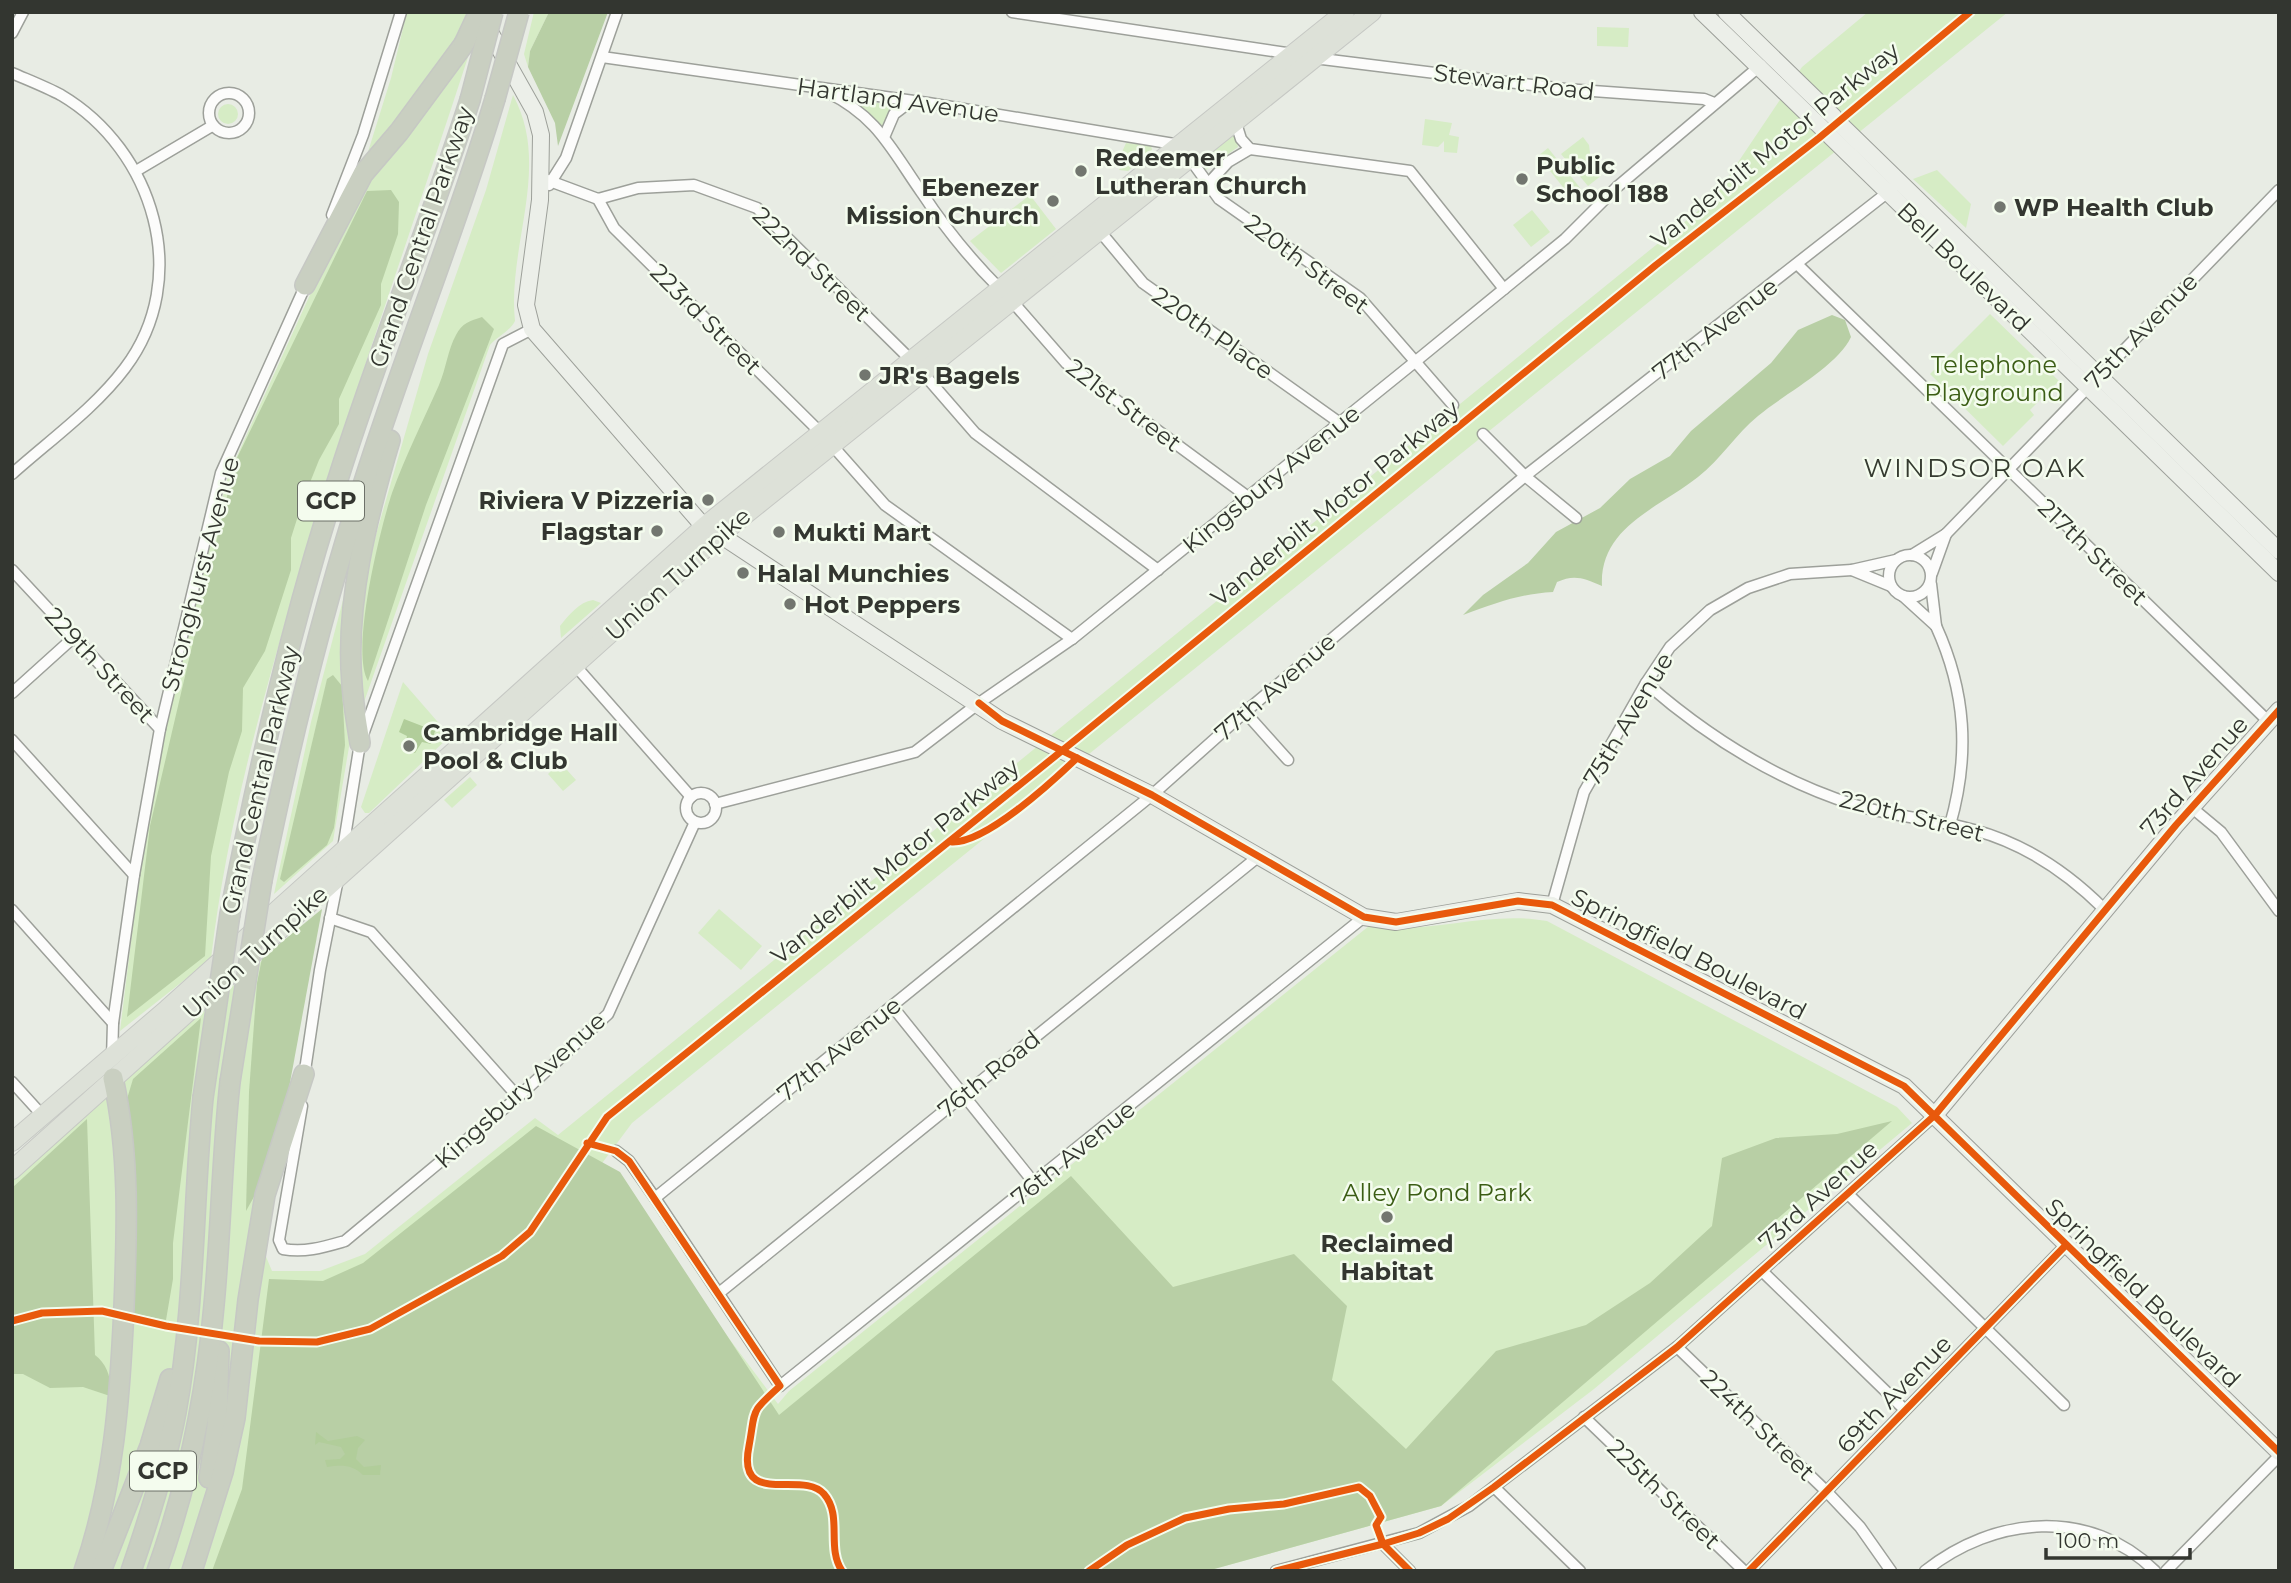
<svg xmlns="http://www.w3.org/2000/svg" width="2291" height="1583" viewBox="0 0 2291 1583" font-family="Montserrat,sans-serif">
  <rect width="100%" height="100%" fill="#e8ece4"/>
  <g fill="#d6ecc5">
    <polygon points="407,12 468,12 470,16 436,75 367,155 391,78"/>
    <polygon points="534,12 549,12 530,51 528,67 524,54"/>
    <path d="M1868,12h140l-1376,1111 -32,43 178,238 11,-13 580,-465c59,9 119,-16 178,-5l350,186 15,16 -318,266 -153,117 -234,65h-1195v-394l310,-268 -68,319 18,43h48l45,-17 170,-136 23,17 1156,-937 88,-131z"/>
    <polygon points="1597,27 1629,28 1628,47 1597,46"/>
    <path d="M467,54l1,3c-59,182 -124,361 -177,545 -34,117 -66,236 -80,357l-91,72 19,-154 27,-165 62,-236 133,-294z"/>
    <path d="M513,95c39,72 -6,150 2,226 -4,9 -18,16 -25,24l-126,357 -7,1v-93l10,-44 61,-212 58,-164z"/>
    <polygon points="851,99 892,105 882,126"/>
    <circle cx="228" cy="114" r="10"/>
    <polygon points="1425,119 1452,123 1449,135 1459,137 1457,153 1444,152 1444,141 1438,147 1422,145"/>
    <polygon points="1235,133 1238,147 1206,170 1199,160"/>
    <polygon points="1583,137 1589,145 1591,161 1602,175 1588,186 1561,154"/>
    <polygon points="1126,143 1151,145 1152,150 1128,171 1119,170 1125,159 1122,152"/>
    <polygon points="1548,148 1581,189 1571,197 1538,156"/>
    <polygon points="1937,170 1971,204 1966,228 1913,179"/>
    <polygon points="1030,195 1056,229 1001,273 970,241"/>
    <polygon points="1532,210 1550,232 1531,247 1513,225"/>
    <polygon points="1990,314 2059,381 2030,410 2034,415 2003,446 1930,374"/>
    <polygon points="354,558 349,747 333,841 274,894 311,722"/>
    <path d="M593,600l8,3 -40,35 -1,-12c9,-11 19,-24 33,-26z"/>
    <polygon points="403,682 450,736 369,813 365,813 361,807"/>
    <polygon points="555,767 560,772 567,770 576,780 563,791 548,774"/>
    <polygon points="470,777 477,785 452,808 444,800"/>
    <polygon points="719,909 762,946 741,970 698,933"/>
  </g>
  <g fill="#b8cfa5">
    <polygon points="549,12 608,12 558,146 555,123 528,67 530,51"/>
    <polygon points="391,190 399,202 398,234 381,284 381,305 339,399 339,424 319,460 303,500 291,538 291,570 265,651 243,688 242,731 229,772 211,856 205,956 127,1017 150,826 235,462 367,191"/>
    <path d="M1832,315l13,5 6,17c-14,30 -67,57 -93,79 -22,18 -37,43 -60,61 -39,31 -99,50 -96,109 -18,-8 -28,-12 -45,-4l-4,10c-35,2 -57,11 -90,23l20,-20 45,-32 28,-31 44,-24 30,-29 40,-23 21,-25 80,-68 27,-33z"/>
    <path d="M482,317l12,12 -68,176 -58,176c-18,-30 12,-152 24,-188 13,-36 31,-72 47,-108 7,-16 9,-36 17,-50 6,-12 14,-14 26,-18z"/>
    <polygon points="333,675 342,686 345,745 334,828 327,845 284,882 280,879 327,679"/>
    <polygon points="322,909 282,1126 263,1181 246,1211 249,1092 257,983 262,958"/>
    <polygon points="201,1018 173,1243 173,1279 166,1320 131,1313 136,1213 135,1159 127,1099 133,1079"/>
    <path d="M87,1119l8,236c13,10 17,25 15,41l-27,-9 -33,1 -27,-14h-11v-186z"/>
    <polygon points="1892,1121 1441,1506 1207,1571 212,1571 242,1489 269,1279 323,1281 363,1263 536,1126 620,1172 779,1415 1071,1176 1173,1287 1294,1254 1347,1306 1332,1380 1406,1449 1496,1351 1586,1325 1650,1283 1712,1226 1722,1158 1776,1138 1837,1134"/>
  </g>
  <g fill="#b1cd9a">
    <polygon points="404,719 435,731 431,744 422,742 415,753 404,749 407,736 399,732"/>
    <path d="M316,1432l12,9 29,-5 8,4 -7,8 -2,11 8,8 17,-2 -1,10h-17c-11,-11 -22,-10 -36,-8l-2,-7 15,-1 5,-5 -4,-7 -22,-5 -4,3z"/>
  </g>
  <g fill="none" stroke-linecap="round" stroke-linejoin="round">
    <defs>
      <g id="street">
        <polyline points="1012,12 1293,54"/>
        <polyline points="12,33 23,12"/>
        <polyline points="602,57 928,103 1180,145 1219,199 1360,298 1453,405"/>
        <polyline points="1314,58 1565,89 1704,99 1714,103"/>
        <path d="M12,73c16,7 34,14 49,22 93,55 132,183 64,273 -30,40 -75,72 -113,106"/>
        <path d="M827,92c51,25 64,57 95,101 23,35 49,67 79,97"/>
        <circle cx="229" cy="113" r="20"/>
        <polyline points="1235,120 1241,139 1250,149 1410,171 1504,289"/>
        <polyline points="885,135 894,114 911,101"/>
        <polyline points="136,171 212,126"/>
        <polyline points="539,177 598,199 638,188 694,185 757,208 911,360"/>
        <polyline points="549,185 566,158 617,12"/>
        <polyline points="1207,185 1228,162 1250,149"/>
        <polyline points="598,199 614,228 821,433"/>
        <polyline points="332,215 363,135 401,12"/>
        <polyline points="1098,229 1143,283 1340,423"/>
        <polyline points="1798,265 2268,721"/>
        <polyline points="1011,300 1066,363 1248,497"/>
        <polyline points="922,372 975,433 1158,570"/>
        <polyline points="1483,434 1525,476 1576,518"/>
        <polyline points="831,444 885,505 1072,639"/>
        <polyline points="1946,534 2279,190"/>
        <circle cx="1910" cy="576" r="21"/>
        <polyline points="1912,555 1946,534 1932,573"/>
        <polyline points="12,570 160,729"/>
        <polyline points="1891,586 1852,570 1896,560"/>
        <polyline points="1903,596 1936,626 1931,584"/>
        <path d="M1936,626c30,66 34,129 14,199"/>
        <polyline points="573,663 691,797"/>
        <path d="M1646,683c62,54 129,97 209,122 39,12 80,14 119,25 52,14 93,42 130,79"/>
        <polyline points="12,693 73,638"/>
        <polyline points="1245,712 1288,760"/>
        <polyline points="12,740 134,875"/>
        <circle cx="701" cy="808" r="15"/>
        <polyline points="715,804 915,752 979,703 1072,639 1416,361 1565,239 1617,187 1761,65"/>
        <polyline points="2191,807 2221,832 2279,911"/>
        <polyline points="343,849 360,743 503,344 532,329"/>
        <polyline points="1552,905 1584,792 1646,683 1670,647 1710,610 1748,588 1790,574 1852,570"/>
        <polyline points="12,910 113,1023"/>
        <polyline points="330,918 371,932 518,1097"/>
        <polyline points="892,1006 1035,1184"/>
        <polyline points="112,1059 113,1023 134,875 160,729 221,473 307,282"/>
        <polyline points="304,1077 320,970 338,879"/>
        <polyline points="12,1082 42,1115"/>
        <path d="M302,1106l-23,134 4,9c22,4 41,-2 62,-8l173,-144 90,-83 87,-192"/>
        <polyline points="616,1151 629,1161 655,1198 780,1386 1364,917"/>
        <polyline points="1848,1194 2064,1405"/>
        <polyline points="655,1198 1152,795 1245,712 1525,476 1892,189"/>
        <polyline points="1762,1271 1905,1410"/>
        <polyline points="719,1293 1259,856"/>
        <polyline points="1677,1347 1826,1491 1860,1527 1891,1571"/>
        <polyline points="1584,1417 1744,1571"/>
        <polyline points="1494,1487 1580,1571"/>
        <polyline points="1383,1544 1410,1571"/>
        <polyline points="1276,1571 1419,1533 1469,1506 1677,1347 1935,1115"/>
        <polyline points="1749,1571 2066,1245"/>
        <path d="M1925,1571c69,-55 165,-64 230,0"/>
        <polyline points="2166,1571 2279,1456"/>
      </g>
      <g id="secondary">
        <polyline points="1702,12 1822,128"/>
        <polyline points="1726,12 1834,117"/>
        <polyline points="485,23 535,112 541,135 540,200 526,305 532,329 699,521 1002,721 1152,795 1364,917 1396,922 1518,901 1552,905 1904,1086 2279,1452"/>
        <polyline points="1842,126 2279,551"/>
        <polyline points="1830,136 2279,573"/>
        <polyline points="1935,1115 2176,825 2279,710"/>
      </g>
      <g id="primary">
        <polyline points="12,1142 167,1009 706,525 1345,12"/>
        <polyline points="12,1170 720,535 1372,12"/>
      </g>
      <g id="highway">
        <polyline points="305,285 363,174 399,132 464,44"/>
        <path d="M360,743c-3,-20 -7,-40 -8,-59 -7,-81 15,-167 38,-244"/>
        <path d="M262,880c27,-133 59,-266 101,-395 41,-130 93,-256 132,-386"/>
        <path d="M230,914c29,-148 62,-294 109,-438 40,-126 90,-250 131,-376"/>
        <polyline points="209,1478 217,1426 219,1351"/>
        <path d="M84,1571c30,-86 36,-174 40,-264 3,-77 6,-152 -11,-229"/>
        <polyline points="101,1571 150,1446 170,1379"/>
        <path d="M131,1571c18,-52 35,-105 45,-159 19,-103 17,-210 27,-314"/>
        <path d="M157,1571c31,-87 49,-174 57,-266 7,-74 8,-149 16,-223"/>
        <polyline points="192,1571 223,1472 235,1418 248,1300 265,1195 304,1074"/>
      </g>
    </defs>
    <use href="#street" stroke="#9da09a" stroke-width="13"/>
    <use href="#secondary" stroke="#9da09a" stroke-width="18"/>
    <use href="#primary" stroke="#c6c8c4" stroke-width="20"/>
    <use href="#highway" stroke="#c6c8c4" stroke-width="22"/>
    <use href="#street" stroke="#fcfcfb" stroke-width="10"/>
    <use href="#secondary" stroke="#ecefe9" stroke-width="16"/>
    <use href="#primary" stroke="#dde1d8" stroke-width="18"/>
    <use href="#highway" stroke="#c9cfc1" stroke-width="19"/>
    <defs>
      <g id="highway-bridge">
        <polyline points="464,44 479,12"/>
        <polyline points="495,99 519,12"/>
        <polyline points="470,100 493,12"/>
        <polyline points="230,1082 262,880"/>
        <polyline points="203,1098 230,914"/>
      </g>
    </defs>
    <use href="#highway-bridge" stroke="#c6c8c4" stroke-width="22" stroke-linecap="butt"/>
    <use href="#highway-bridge" stroke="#c9cfc1" stroke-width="19"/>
    <defs>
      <g id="cycleway">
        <polyline points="979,703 1002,721 1152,795 1364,917 1396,922 1518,901 1552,905 1904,1086 2279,1452"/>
        <path d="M952,842c34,1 100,-60 125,-84"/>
        <path d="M587,1143l29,8 13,10 151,225c-31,28 -24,22 -31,60 -13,63 54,23 75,48 19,22 2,53 18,77"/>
        <polyline points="12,1321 42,1313 102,1311 166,1326 259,1341 317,1342 370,1329 502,1256 530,1232 607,1117 1079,737 1656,265 1819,138 1970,12"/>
        <polyline points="1089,1571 1127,1545 1185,1518 1229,1509 1284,1504 1359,1487 1370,1496 1381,1517 1376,1525 1383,1544 1410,1571"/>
        <polyline points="1276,1571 1383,1544 1419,1533 1448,1519 1494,1487 1677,1347 1935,1115 2176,825 2279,710"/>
        <polyline points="1749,1571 2066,1245"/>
      </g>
    </defs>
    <use href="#cycleway" stroke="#f4fcee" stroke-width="11"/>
    <use href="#cycleway" stroke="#e8590c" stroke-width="7"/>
  </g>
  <g fill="#72766f" stroke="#f4fcee" stroke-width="2.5">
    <circle cx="1081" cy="171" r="7"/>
    <circle cx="1522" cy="179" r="7"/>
    <circle cx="1053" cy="201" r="7"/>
    <circle cx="2000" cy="207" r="7"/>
    <circle cx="865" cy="375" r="7"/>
    <circle cx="708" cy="500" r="7"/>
    <circle cx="657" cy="531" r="7"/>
    <circle cx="779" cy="532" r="7"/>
    <circle cx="743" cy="573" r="7"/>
    <circle cx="790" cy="604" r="7"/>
    <circle cx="409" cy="746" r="7"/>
    <circle cx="1387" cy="1217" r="7"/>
  </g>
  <g text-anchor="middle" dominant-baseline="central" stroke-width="5" stroke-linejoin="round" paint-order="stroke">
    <g fill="#f4fcee" stroke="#6d7169" stroke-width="2">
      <rect x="298" y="481.5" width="66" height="39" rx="5"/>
      <rect x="130" y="1451.5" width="66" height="39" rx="5"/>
    </g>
    <g font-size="23" font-weight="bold" fill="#333630">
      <text x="331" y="501">GCP</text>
      <text x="163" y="1471">GCP</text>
    </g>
    <g font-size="24" fill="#333630" stroke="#f4fcee">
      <text transform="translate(1514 82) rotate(7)">Stewart Road</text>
      <text transform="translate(898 100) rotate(8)">Hartland Avenue</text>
      <text transform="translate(1775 145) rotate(-39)">Vanderbilt Motor Parkway</text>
      <text transform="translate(421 237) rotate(-71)">Grand Central Parkway</text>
      <text transform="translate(812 264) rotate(44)">222nd Street</text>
      <text transform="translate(1307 264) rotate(37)">220th Street</text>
      <text transform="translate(1964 267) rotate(44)">Bell Boulevard</text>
      <text transform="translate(706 319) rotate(45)">223rd Street</text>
      <text transform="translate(1715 329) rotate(-38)">77th Avenue</text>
      <text transform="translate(2141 331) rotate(-46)">75th Avenue</text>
      <text transform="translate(1213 333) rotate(35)">220th Place</text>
      <text transform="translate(1124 405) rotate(37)">221st Street</text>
      <text transform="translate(1271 479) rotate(-39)">Kingsbury Avenue</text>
      <text transform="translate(1335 503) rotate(-39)">Vanderbilt Motor Parkway</text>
      <text transform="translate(2093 552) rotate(44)">217th Street</text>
      <text transform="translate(200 574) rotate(-75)">Stronghurst Avenue</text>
      <text transform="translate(678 574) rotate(-42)">Union Turnpike</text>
      <text transform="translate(100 665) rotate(47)">229th Street</text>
      <text transform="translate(1275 687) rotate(-41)">77th Avenue</text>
      <text transform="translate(1628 719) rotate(-59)">75th Avenue</text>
      <text transform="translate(2194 776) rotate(-49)">73rd Avenue</text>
      <text transform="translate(260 780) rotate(-77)">Grand Central Parkway</text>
      <text transform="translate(1912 816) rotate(14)">220th Street</text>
      <text transform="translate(895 861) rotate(-39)">Vanderbilt Motor Parkway</text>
      <text transform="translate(255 952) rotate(-42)">Union Turnpike</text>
      <text transform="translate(1689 954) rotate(27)">Springfield Boulevard</text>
      <text transform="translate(839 1049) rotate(-39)">77th Avenue</text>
      <text transform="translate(989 1074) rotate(-39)">76th Road</text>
      <text transform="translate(520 1090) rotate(-42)">Kingsbury Avenue</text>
      <text transform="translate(1073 1153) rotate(-39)">76th Avenue</text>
      <text transform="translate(1818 1195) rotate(-42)">73rd Avenue</text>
      <text transform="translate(2143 1293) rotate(44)">Springfield Boulevard</text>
      <text transform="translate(1894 1394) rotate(-46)">69th Avenue</text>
      <text transform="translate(1758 1425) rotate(44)">224th Street</text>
      <text transform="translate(1664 1494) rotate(44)">225th Street</text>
    </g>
    <g font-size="24" font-weight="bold" fill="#333630" stroke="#f4fcee" text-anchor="start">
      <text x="1095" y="157">Redeemer<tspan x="1095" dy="28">Lutheran Church</tspan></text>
      <text x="1536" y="165">Public<tspan x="1536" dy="28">School 188</tspan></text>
      <text x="1039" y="187" text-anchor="end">Ebenezer<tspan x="1039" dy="28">Mission Church</tspan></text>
      <text x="2014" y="207">WP Health Club</text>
      <text x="879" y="375">JR's Bagels</text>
      <text x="694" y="500" text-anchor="end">Riviera V Pizzeria</text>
      <text x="643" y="531" text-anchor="end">Flagstar</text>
      <text x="793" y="532">Mukti Mart</text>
      <text x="757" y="573">Halal Munchies</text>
      <text x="804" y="604">Hot Peppers</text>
      <text x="423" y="732">Cambridge Hall<tspan x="423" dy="28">Pool &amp; Club</tspan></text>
      <text x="1387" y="1243" text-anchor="middle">Reclaimed<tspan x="1387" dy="28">Habitat</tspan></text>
    </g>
    <g font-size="24" fill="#3b5d14" stroke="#f4fcee">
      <text x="1994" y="364">Telephone<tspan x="1994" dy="28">Playground</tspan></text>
      <text x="1437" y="1192">Alley Pond Park</text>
    </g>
    <g font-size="26" letter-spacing="2" fill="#353b30" stroke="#f4fcee">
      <text x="1975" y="468">WINDSOR OAK</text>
    </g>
  </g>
  <rect width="2291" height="1583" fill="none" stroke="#333630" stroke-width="28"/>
  <path d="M2046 1548v10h144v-10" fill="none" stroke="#333630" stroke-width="3.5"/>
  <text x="2056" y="1548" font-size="21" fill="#333630" stroke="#f4fcee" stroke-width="5" paint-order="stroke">100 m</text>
</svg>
